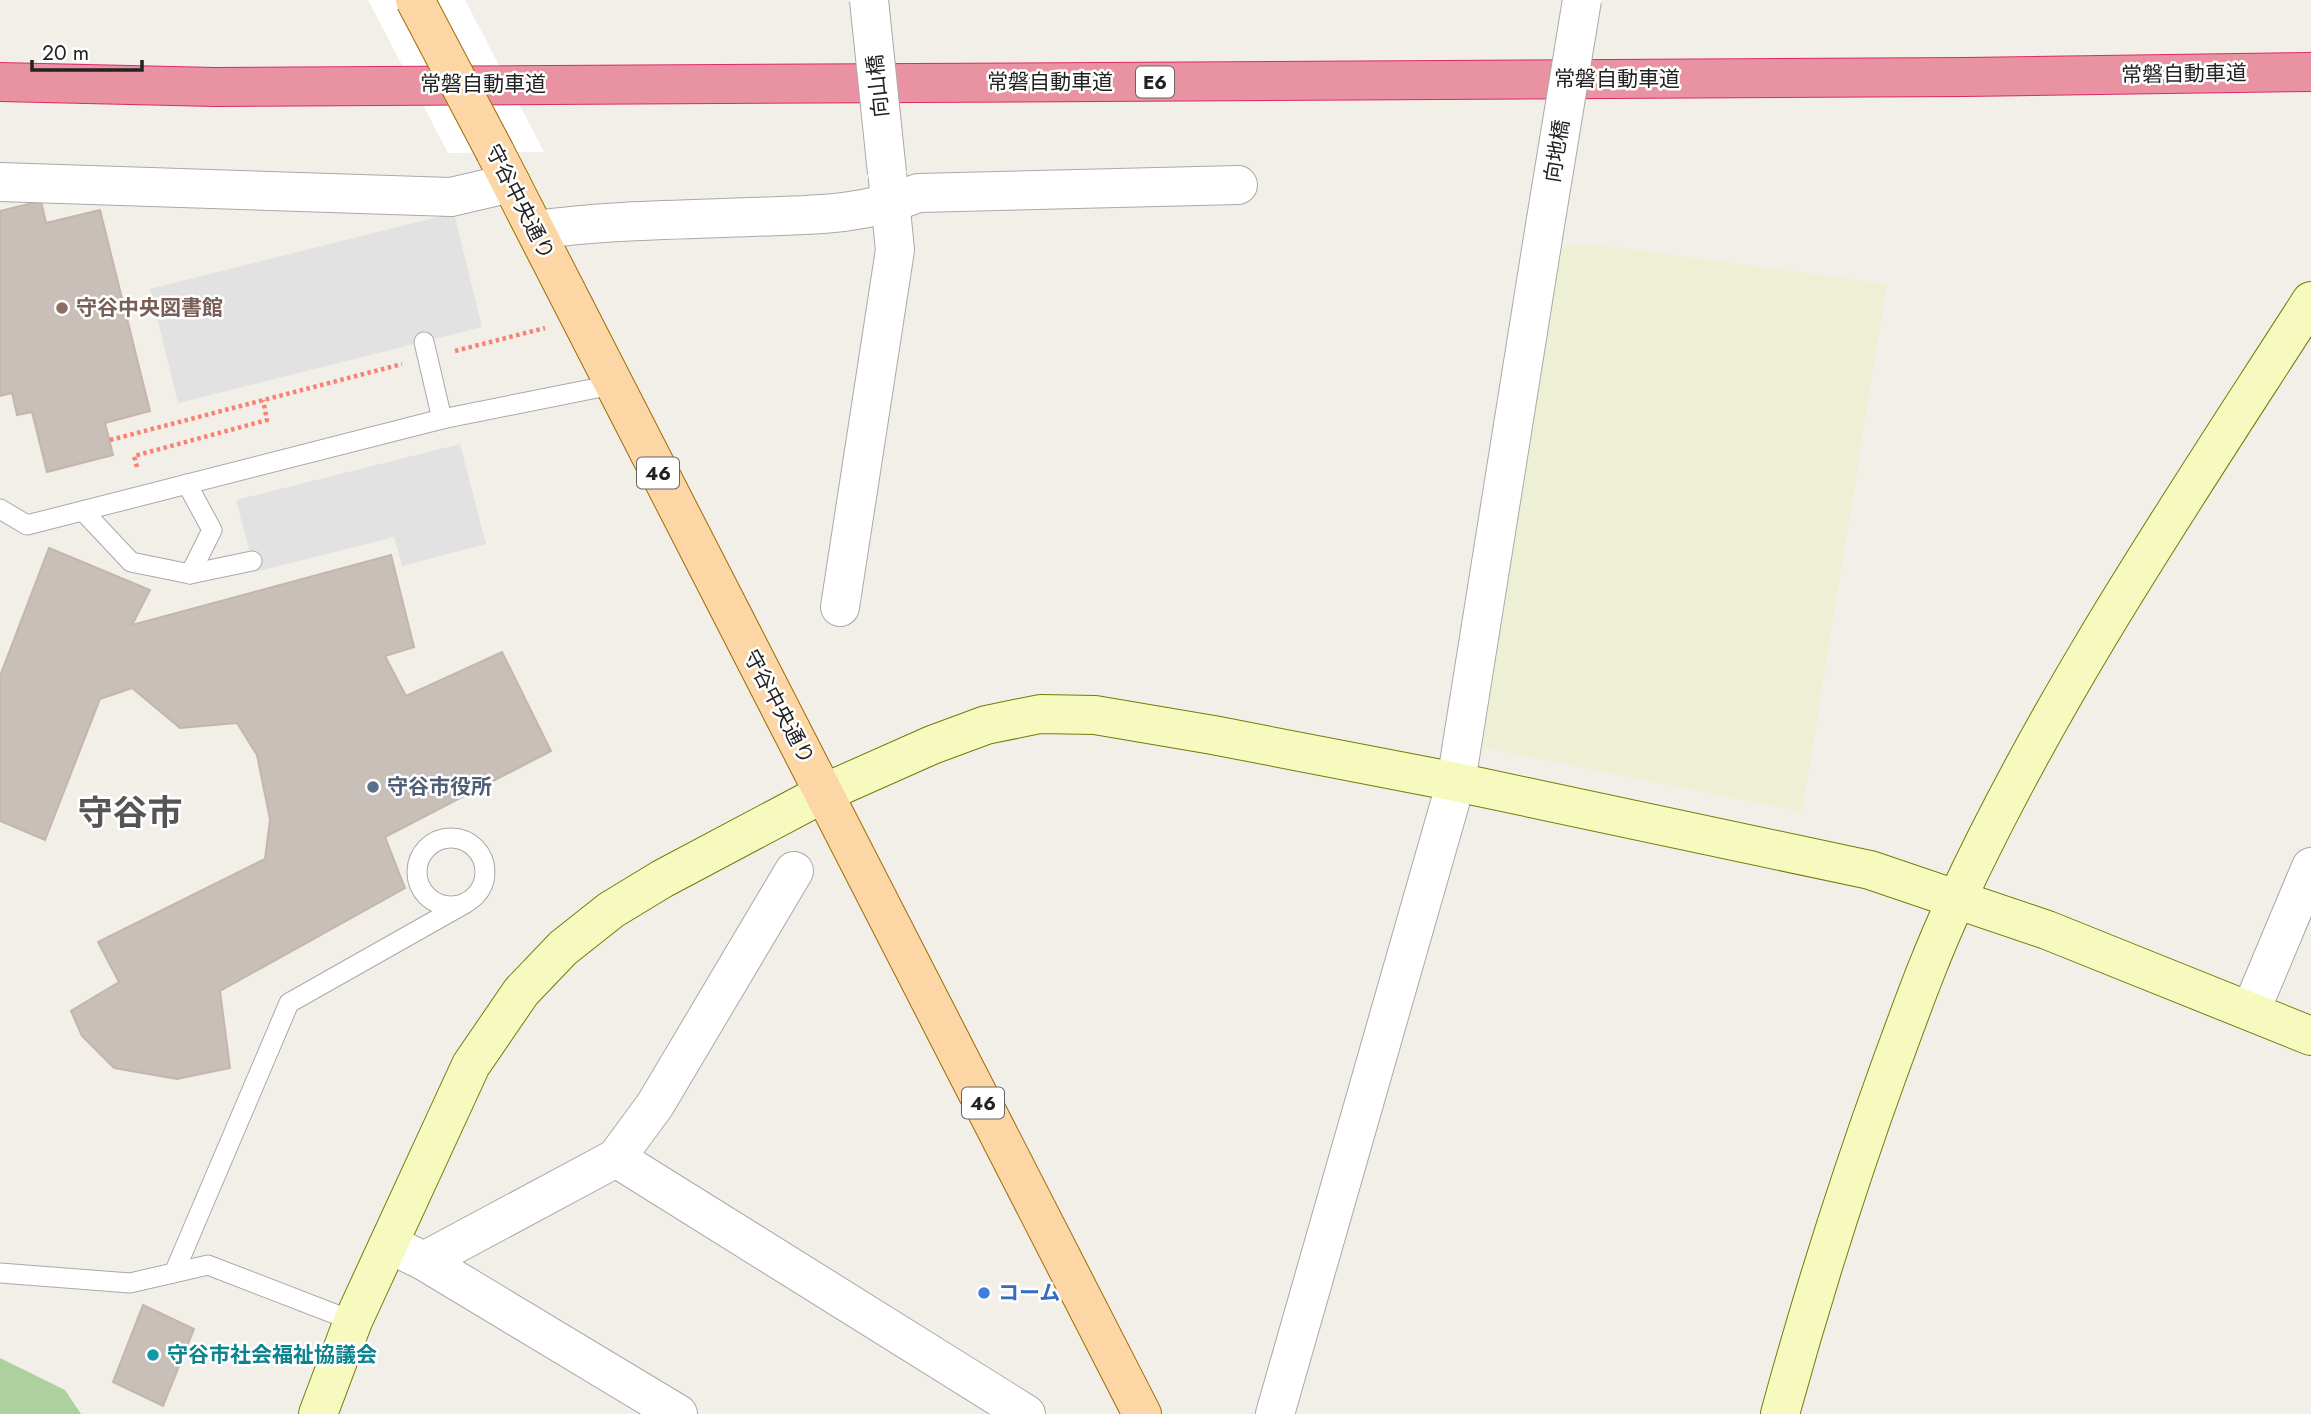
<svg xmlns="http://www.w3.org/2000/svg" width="2311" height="1414" viewBox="0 0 2311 1414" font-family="Jost,'Noto Sans JP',sans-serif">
  <rect width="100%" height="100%" fill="#f2efe9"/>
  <polygon fill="#eef0d5" points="1593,244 1887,284 1802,812 1472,745 1556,251 1567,246"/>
  <polygon fill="#add19e" points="0,1358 65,1390 81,1414 0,1414"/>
  <g fill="#e2e2e2">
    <polygon points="454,213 482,327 178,403 150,289"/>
    <polygon points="460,444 486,544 402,566 394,537 255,572 236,500"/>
  </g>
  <polygon fill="#fff" points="368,0 465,0 544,152 448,153"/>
  <g fill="#c7bfb8" stroke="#c4b6ab" stroke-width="2">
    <polygon points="41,201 46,223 100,210 150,411 105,423 113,455 47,472 32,412 17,415 12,393 0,396 0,211"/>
    <polygon points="49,548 150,590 132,625 391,555 414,647 385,656 406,696 502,652 551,751 385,837 405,888 220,991 230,1068 177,1079 114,1068 82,1036 71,1011 119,982 98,942 265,859 270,819 257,755 237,723 180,728 132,688 100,699 45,840 0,821 0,676"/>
    <polygon points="143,1305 194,1329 163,1406 113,1382"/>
  </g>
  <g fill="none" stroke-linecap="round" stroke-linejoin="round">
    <defs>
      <g id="lane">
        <polyline points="424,342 442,419"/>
        <polyline points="0,509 27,525 442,419 612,385"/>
        <polyline points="83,511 131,562 190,574 212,530 187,484"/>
        <polyline points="190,574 252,561"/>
        <circle cx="451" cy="872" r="34"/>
        <polyline points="0,1273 130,1283 208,1265 353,1321"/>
        <polyline points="174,1273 289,1003 466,903"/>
      </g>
      <g id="street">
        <polyline points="0,182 451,197 511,183"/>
        <path d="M536,230c71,-10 142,-10 214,-13 59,-2 113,-1 168,-24l320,-8"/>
        <polyline points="840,607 895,250 888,180"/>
        <polyline points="2251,1010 2311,867"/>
        <polyline points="616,1158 1026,1414"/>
        <polyline points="389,1244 424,1261 616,1158 655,1105 794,871"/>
        <polyline points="424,1261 678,1414"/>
        <polyline points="1275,1414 1456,782 1546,219"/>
      </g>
      <g id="secondary">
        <polyline points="318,1414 353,1321 471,1065 521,992 563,948 611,910 662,879 824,793 932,745 986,725 1040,714 1095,715 1213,735 1456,782 1870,870 2047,930 2311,1036"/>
        <path d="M1780,1414c32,-117 68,-231 109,-344 21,-57 41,-114 67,-169 98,-211 229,-404 355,-600"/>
      </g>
      <polyline id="primary" points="495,152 1142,1414"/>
      <polyline id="highway" points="0,82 215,87 1965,77 2311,72"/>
    </defs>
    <use href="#lane" stroke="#a9a9a9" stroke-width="21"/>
    <use href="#street" stroke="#a9a9a9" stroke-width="40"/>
    <use href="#secondary" stroke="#707d05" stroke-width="40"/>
    <use href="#primary" stroke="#a06b00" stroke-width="40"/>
    <use href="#highway" stroke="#dc2a67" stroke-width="40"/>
    <g stroke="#fa8072" stroke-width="4.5" stroke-dasharray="3.5 3.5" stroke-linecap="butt">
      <polyline points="455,351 545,328"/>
      <polyline points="110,440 402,364"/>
      <polyline points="137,467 134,456 267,420 263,400"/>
    </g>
    <use href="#lane" stroke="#fff" stroke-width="19"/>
    <use href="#street" stroke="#fff" stroke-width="38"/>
    <use href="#secondary" stroke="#f7fabf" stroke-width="38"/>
    <use href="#primary" stroke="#fcd6a4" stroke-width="38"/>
    <use href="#highway" stroke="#e892a2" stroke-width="38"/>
    <defs>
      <g id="street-bridge">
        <polyline points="869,0 887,173"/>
        <polyline points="1546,219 1582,0"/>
      </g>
      <polyline id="primary-bridge" points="415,0 495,152"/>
    </defs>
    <use href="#street-bridge" stroke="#a9a9a9" stroke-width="40" stroke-linecap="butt"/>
    <use href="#primary-bridge" stroke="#a06b00" stroke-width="40" stroke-linecap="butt"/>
    <use href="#street-bridge" stroke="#fff" stroke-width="38"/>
    <use href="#primary-bridge" stroke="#fcd6a4" stroke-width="38"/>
  </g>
  <circle fill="#8d6e63" stroke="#fff" stroke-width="2.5" cx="62" cy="308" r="7"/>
  <circle fill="#5c6f8a" stroke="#fff" stroke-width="2.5" cx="373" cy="787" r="7"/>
  <circle fill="#3f7fe0" stroke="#fff" stroke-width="2.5" cx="984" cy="1293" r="7"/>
  <circle fill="#0f9aa8" stroke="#fff" stroke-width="2.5" cx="153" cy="1355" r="7"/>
  <g text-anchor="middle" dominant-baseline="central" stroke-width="5" stroke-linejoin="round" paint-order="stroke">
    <g fill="#fff" stroke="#646464" stroke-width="2">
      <rect x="1136" y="66.5" width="38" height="31" rx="5"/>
      <rect x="637" y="457.5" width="42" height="31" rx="5"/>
      <rect x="962" y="1087.5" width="42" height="31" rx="5"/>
    </g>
    <g font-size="19" font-weight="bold" fill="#222">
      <text x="1155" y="82">E6</text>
      <text x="658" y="473">46</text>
      <text x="983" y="1103">46</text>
    </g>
    <g font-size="21" fill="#222" stroke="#fff">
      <text transform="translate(2184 74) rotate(-1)">常磐自動車道</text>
      <text x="1617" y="79">常磐自動車道</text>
      <text x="1050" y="82">常磐自動車道</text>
      <text x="483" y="84">常磐自動車道</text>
      <text transform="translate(878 86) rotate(-96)">向山橋</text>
      <text transform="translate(1557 151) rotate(-81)">向地橋</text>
      <text transform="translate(520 202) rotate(63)">守谷中央通り</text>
      <text transform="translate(779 707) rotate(62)">守谷中央通り</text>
    </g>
    <g font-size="21" font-weight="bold" fill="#785e54" stroke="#fff" text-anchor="start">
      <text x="76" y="308">守谷中央図書館</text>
    </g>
    <g font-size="21" font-weight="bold" fill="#4e5e75" stroke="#fff" text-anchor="start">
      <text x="387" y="787">守谷市役所</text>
    </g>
    <g font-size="21" font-weight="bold" fill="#366cbe" stroke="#fff" text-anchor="start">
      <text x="998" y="1293">コーム</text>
    </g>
    <g font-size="21" font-weight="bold" fill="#0d838f" stroke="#fff" text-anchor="start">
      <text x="167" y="1355">守谷市社会福祉協議会</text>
    </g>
    <g font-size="35" font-weight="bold" fill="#555" stroke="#fff">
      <text x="130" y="813">守谷市</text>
    </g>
  </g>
  <path d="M32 60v10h110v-10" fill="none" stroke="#222222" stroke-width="3.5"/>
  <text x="42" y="60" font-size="21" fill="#222222" stroke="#ffffff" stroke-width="5" paint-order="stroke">20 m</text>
</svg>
